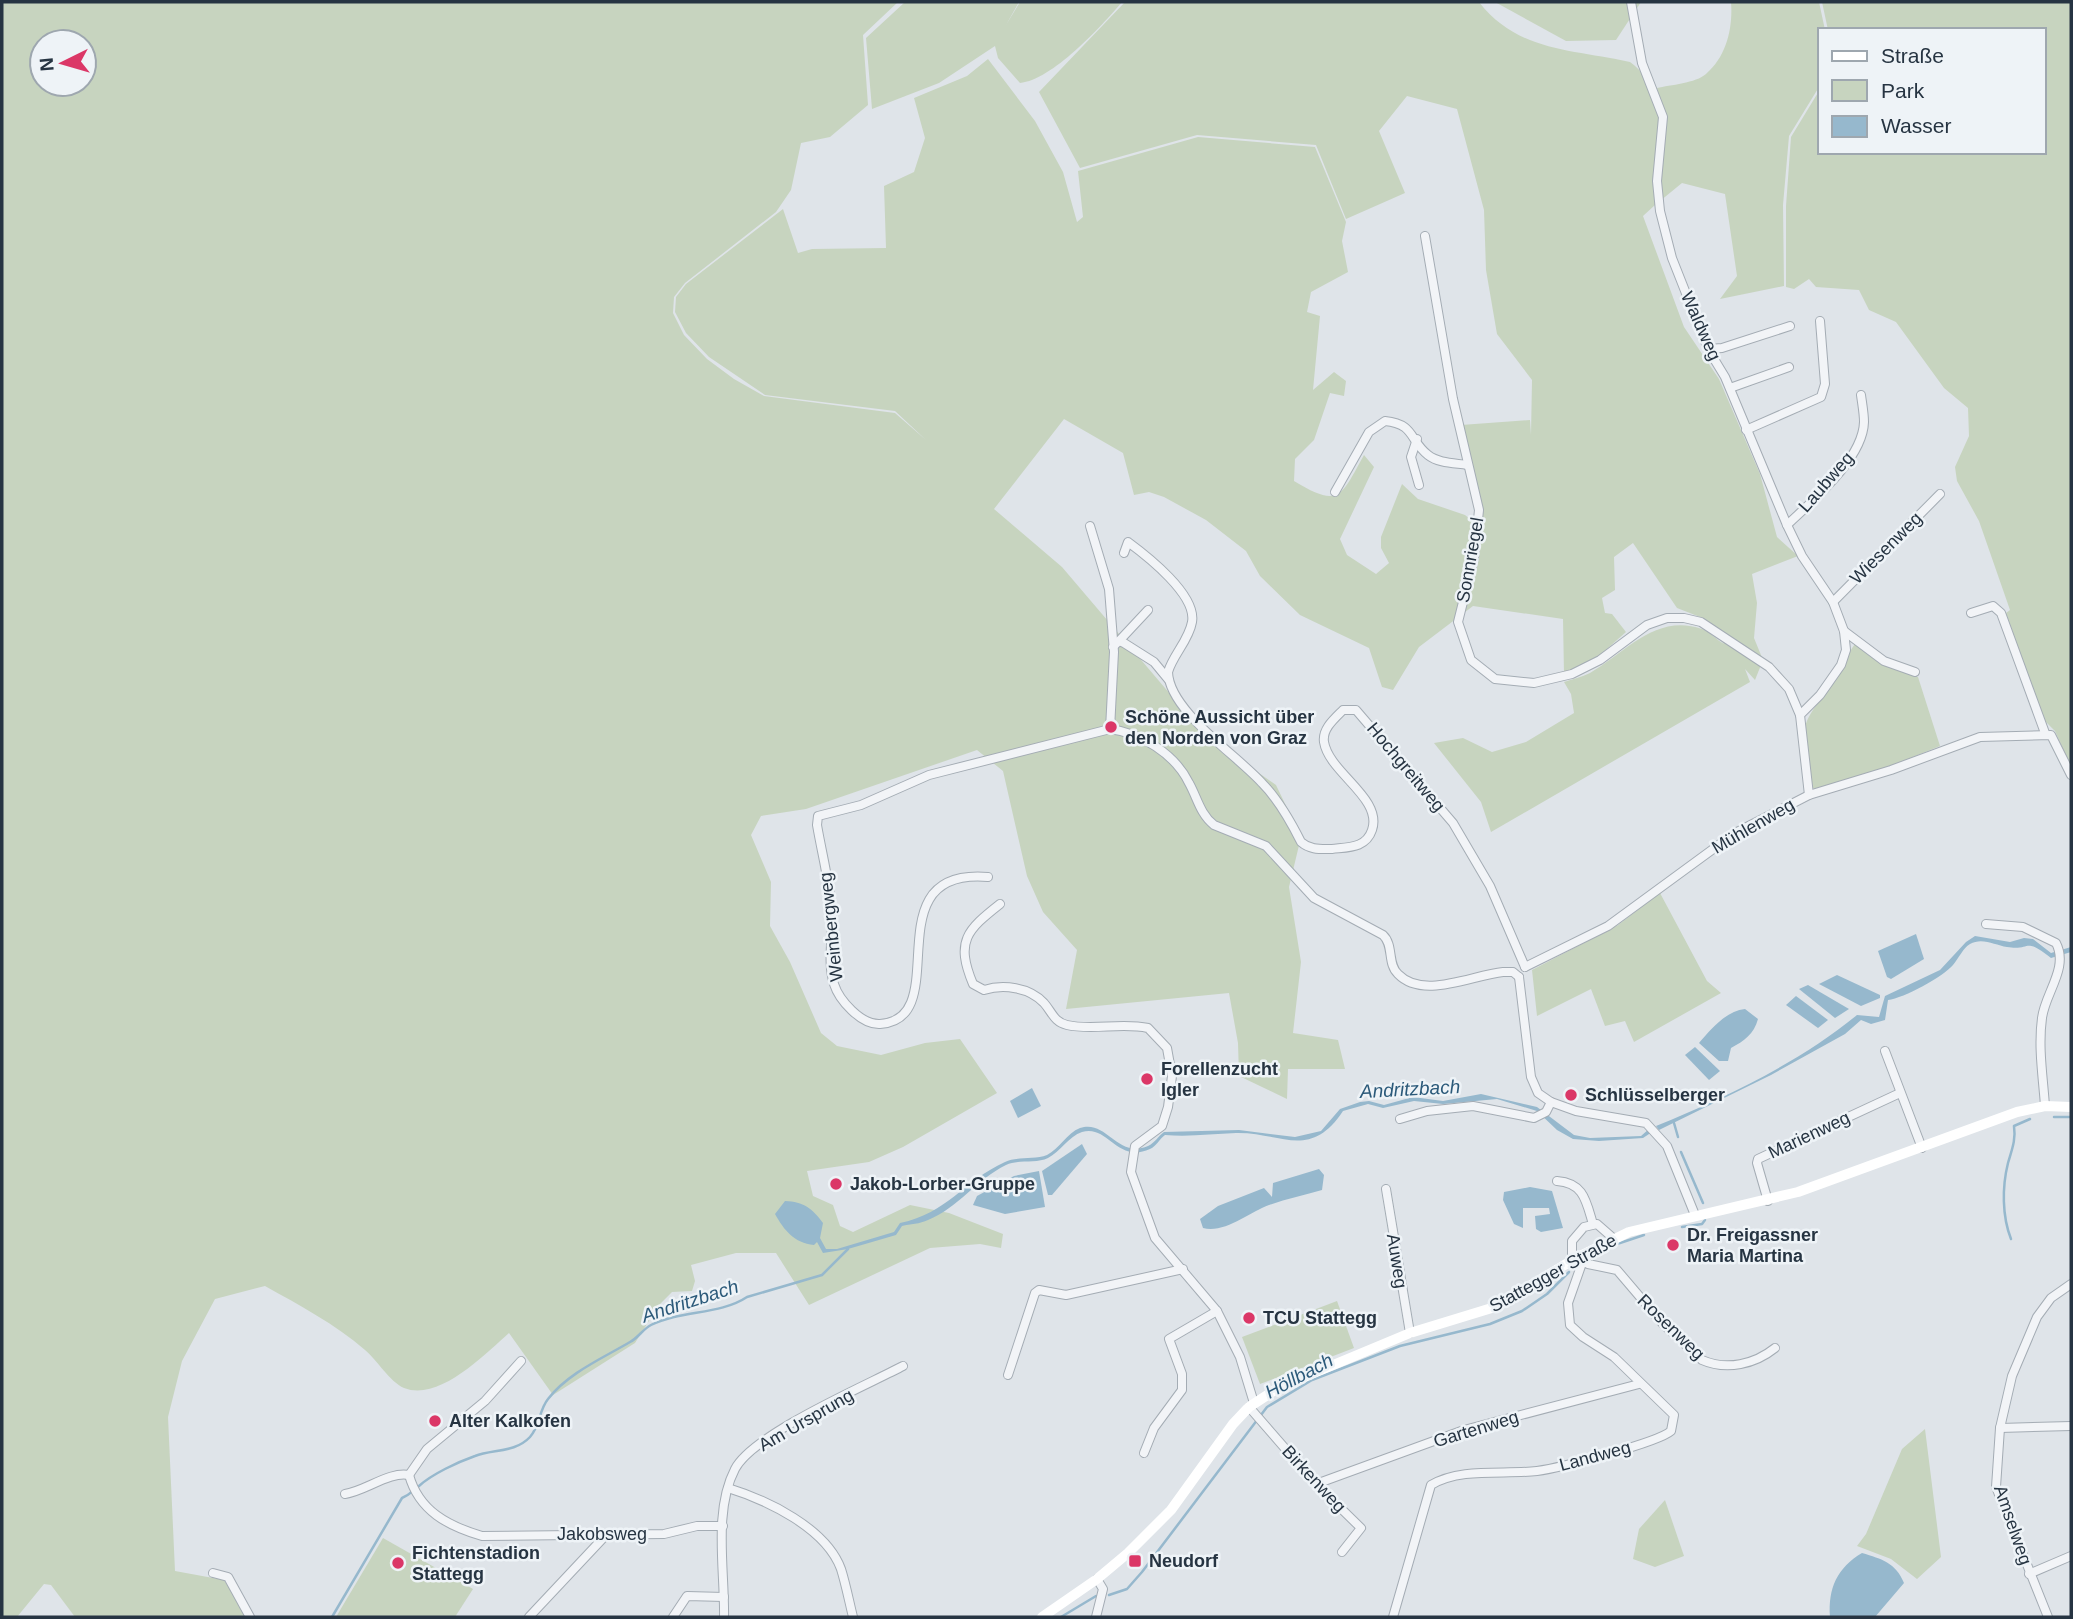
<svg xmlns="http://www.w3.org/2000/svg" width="2073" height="1619" viewBox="0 0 2073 1619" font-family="Arial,sans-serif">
  <rect width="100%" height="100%" fill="#dfe4e9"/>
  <g fill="#c7d4bf" fill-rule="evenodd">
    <path d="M2,2h896l-35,33 5,70 -38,32 -29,6 -10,47 -15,22 -91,71 -11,14 -1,16 11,22 23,24 27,20 30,17 131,17 31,27 -31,-29 -130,-16 -56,-38 -23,-24 -11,-21 1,-15 10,-13 97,-75 15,44 14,-4 74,-1 -2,-62 30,-14 11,-34 -11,-40 53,-22 21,-17 47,62 28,51 14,50 6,-5 -5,-46 120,-34 117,10 31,75 -4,19 6,31 -37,20 -4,20 13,4 -7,74 21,-18 12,9 -2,15 -14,-3 -16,47 -19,19 -1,22c46,28 47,15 70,-26l10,12 -34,72 7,16 29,19 13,-11 -8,-15v-11l21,-53 16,15 47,16 11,9 -12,51 6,2 12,-55 -21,-97 69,-5 1,15 1,-55 -35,-46 -11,-64 -2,-60 -27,-101 -50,-13 -28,35 26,62 -59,26 -30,-74 -119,-10 -117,33 -41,-76 86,-90h354c39,50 93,47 151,60 45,32 24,96 25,143l-12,11 41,111 35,52 41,95 17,63 21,19 -46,18 5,29 -3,35 9,22 -8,20 -10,-11 5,13 -259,150 -10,-30 -47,-59 29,-5 29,14 34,-10 48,-29 -3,-19 -7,-12c8,-3 18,-5 26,-9 36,-21 66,-60 112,-44 8,3 15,11 22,15l-24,-27 -23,-9 -44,-65 -19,14 1,33 -13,8 3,15 7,1 14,18 -27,24 -35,18 -1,-55 -90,-13 -54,41 -26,43 -11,-3 -13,-39 -69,-33 -40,-39 -14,-25 -40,-31 -42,-23 -15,-5 -15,3 -11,-42 -59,-34 -70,90 68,58 143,168 71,50 25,52 -12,50 12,75 -8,71 45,7 7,29h-57l-1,30 -48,-23 -1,-33 -9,-50 -163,16 11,-59 -34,-38 -16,-36 -24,-105 -26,-21 -171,59 -45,7 -10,19 20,47 -1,44 20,36 31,71 16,13 44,9 44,-12 35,-4 37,54 -94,54 -34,15 -62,9 6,25 20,9 7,21 13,6 57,-27 39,8 54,21 -2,14 -21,-4 -50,4 -121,57 -33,-52h-40l-45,12 4,16 -3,10 -20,1 -13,13 -24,38 -82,52 -44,-62c-24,21 -70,69 -105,55 -14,-6 -27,-28 -39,-38 -30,-26 -66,-45 -100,-64l-50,13 -33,62 -14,56 7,154 49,9 24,37h-173l-24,-32 -7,-1 -27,33h-15zM42,42h42v42h-42z"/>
    <path d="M905,2h114l-13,23 14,-23h102c-21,25 -70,78 -102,81l-22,-25 -3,-12 -56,37 -67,26 -6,-71z"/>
    <polygon points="1495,2 1641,2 1616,40 1566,41"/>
    <path d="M1731,2h88l6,28h-6v57l-30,49 -6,69 1,81 -64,13 17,-23 -12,-82 -43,-11 -22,18 -1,-29 6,-54 -8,-30c13,-3 39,-5 49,-14 21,-18 27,-47 25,-72z"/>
    <polygon points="1822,2 2071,2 2071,767 2055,731 2044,720 2006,613 2010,610 1979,521 1957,481 1955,467 1969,436 1968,408 1944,388 1896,322 1869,310 1859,290 1816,287 1809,279 1794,289 1786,287 1786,206 1791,137 1819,91 1819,152 2043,152 2043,30 1828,30"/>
    <path d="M1856,643l25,21 37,13 22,69 -47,19 -77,24 -3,-1c-2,-15 -11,-48 -8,-61 5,-19 23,-34 33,-51 8,-11 9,-23 18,-33z"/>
    <polygon points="1660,893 1707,981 1721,993 1634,1042 1625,1021 1605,1026 1591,989 1537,1016 1532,970 1618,925"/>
    <polygon points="1337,1301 1354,1348 1260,1384 1242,1337"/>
    <polygon points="1925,1429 1941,1557 1917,1579 1891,1559 1857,1546 1866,1534 1902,1449"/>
    <polygon points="1665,1500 1684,1556 1655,1567 1633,1559 1639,1529"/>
    <polygon points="383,1538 473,1589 455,1617 336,1617"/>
  </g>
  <g fill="#96b8cd">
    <polygon points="1916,934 1924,959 1891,979 1887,977 1878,951"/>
    <path d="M1975,936l35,6 14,-4 9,1 18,14 20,-6v5l-20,6c-28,-22 -19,-7 -44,-11 -12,-2 -25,-10 -37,-3 -7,4 -11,14 -17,21 -10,12 -49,33 -65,35l-3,20 -14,4 -10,-4 -16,14 -74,41 -112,55 -3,-4c69,-28 144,-64 201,-111l22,2 6,-21 55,-26 26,-28z"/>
    <polygon points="1837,975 1880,995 1880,998 1861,1006 1819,984"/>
    <polygon points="1808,985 1849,1009 1835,1018 1799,989"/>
    <polygon points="1796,996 1828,1020 1818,1028 1786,1005"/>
    <path d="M1745,1009l13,10c-4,15 -14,22 -27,29l-3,13h-9l-20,-18c12,-14 27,-32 46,-34z"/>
    <polygon points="1695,1047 1720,1071 1709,1080 1685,1055"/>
    <polygon points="1032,1088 1041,1106 1018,1118 1010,1101"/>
    <path d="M1481,1094l56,13 37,28 16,3 51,-2 8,-7 3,3 -9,6 -44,3 -26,-2 -16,-9 -20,-19 -40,-12 -54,5 -29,-3 -31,7 -15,-4 -25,7c-33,50 -62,21 -107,22 -24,1 -47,4 -71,2 -6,4 -8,11 -15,14 -33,15 -42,-25 -68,-17 -13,4 -22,20 -34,26 -12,6 -29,1 -42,7 -29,14 -48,43 -78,55 -8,4 -18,4 -26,6l-6,9 -48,14 -25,4 -6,-11 -3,3c-20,-2 -30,-15 -39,-31l10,-13c19,1 27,7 38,22l-3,15 6,11h11l57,-17 6,-9c48,-10 63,-42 105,-61 12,-6 29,-2 42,-7 12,-6 20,-22 33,-27 27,-9 37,31 68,18 7,-3 10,-10 16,-14l75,-2 56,7 26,-6 19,-22 20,-7 9,-1 15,4 29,-8 30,4z"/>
    <polygon points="1082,1144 1087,1154 1052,1195 1048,1195 1042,1171"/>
    <path d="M1319,1169l5,6 -2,15c-17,5 -36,9 -53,15 -19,7 -45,29 -66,23l-3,-9 18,-13 46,-18 8,9 1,-14z"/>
    <polygon points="1039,1171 1045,1207 1005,1214 973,1205 977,1196 1014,1176"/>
    <polygon points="1530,1187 1552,1191 1563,1228 1541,1232 1536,1229 1535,1216 1550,1214 1549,1208 1523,1208 1523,1228 1514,1224 1503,1200 1504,1192"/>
    <path d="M1862,1553c20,6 34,10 42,30l-29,34h-45c-2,-29 7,-49 32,-64z"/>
  </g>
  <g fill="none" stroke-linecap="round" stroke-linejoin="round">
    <g stroke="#96b8cd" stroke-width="2.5">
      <polyline points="2054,1117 2071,1117"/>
      <polyline points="1674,1123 1678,1137"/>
      <polyline points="1681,1152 1703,1203"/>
      <polyline points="1682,1227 1702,1224 1705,1220"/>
      <path d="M2011,1239c-9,-23 -9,-52 -3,-76 4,-14 8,-23 6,-37l16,-7"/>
      <polyline points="1611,1246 1644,1235"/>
      <polyline points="1109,1595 1127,1589 1142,1572 1267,1407 1312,1380 1400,1346 1490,1324 1522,1311 1547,1294 1569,1272"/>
      <path d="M332,1617l70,-119c8,-3 10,-7 17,-12 13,-12 39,-24 56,-30 18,-7 40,-3 55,-19 10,-11 9,-27 18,-38 20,-26 55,-41 82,-57 8,-4 13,-13 21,-17 30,-15 69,-10 96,-28l75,-22 26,-26"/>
      <polyline points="1061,1617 1096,1596"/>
    </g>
    <defs>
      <g id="minor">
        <polyline points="1631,2 1642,63 1663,117 1657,181 1660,211 1672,258 1708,349 1725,377 1787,525 1802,556 1833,602 1844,631 1846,650 1841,665 1820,695 1800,715 1809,795"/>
        <polyline points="1425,236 1453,399 1479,510 1474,558 1458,622 1471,660 1495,679 1534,683 1572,674 1600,660 1647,625 1667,618 1684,618 1701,622 1769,667 1789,689 1800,715"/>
        <polyline points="1708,349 1722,348 1790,326"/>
        <polyline points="1730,388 1789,367"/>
        <polyline points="1746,430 1821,397 1825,384 1820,321"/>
        <polyline points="1417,439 1411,457 1419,485"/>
        <path d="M1335,492l34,-60 16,-11c30,3 24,19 43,34 10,8 26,8 39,10"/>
        <path d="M1787,525c25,-24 76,-66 77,-103 0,-9 -2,-19 -3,-27"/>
        <polyline points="1090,526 1109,589 1114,652 1110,729"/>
        <path d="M1124,553l4,-11c19,14 69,53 64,80 -3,18 -19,33 -24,50 1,39 70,84 94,111 16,16 29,39 39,59 9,8 19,7 31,7 17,-2 34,-1 40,-19 11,-32 -43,-57 -48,-88 -2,-13 10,-23 19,-32h13l97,113 37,63 35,81"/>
        <polyline points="1833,602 1940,494"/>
        <polyline points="1971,613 1993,606 2001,613 2045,733"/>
        <polyline points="1844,631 1884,661 1915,672"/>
        <polyline points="1119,641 1148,610"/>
        <polyline points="1113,647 1119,641 1124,643 1154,662 1168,679"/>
        <path d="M988,877c-118,-10 -31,142 -108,147 -19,1 -41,-24 -46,-40 -7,-21 -1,-48 -2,-70 -2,-30 -10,-60 -15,-89l1,-9 43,-11 68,-30 181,-46c31,4 65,25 79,54 8,14 11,31 25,42l52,21 48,52 69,37c11,10 4,29 15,39 25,26 74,1 105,-2h10l6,5"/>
        <path d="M1000,904c-33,26 -45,37 -27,80l11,6c19,-6 45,-3 60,13 8,9 10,19 23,22 26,6 54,-3 81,3l19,20 5,28 -4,31 -6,19 -27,20 -4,26 24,66 62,73 23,46 14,46"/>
        <path d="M1986,924l37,3 33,16c13,25 -11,50 -14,75 -4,29 1,59 3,88"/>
        <polyline points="1525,967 1608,926 1735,833 1809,795 1891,770 1980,737 2051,735 2071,775"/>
        <polyline points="1519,977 1531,1077 1538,1093 1551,1102 1576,1111 1646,1123 1667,1146 1695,1215"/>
        <polyline points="1885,1051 1922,1148"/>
        <polyline points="1400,1119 1427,1111 1473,1106 1534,1118 1546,1112 1551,1102"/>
        <path d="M1557,1181c27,2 29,20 36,43"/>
        <polyline points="1386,1189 1410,1333"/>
        <polyline points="1768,1201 1757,1163 1758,1159 1900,1093"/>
        <path d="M1577,1258l11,6 29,6 46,54 39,36c25,11 53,4 73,-12"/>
        <polyline points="1572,1260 1572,1241 1584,1227 1597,1224 1613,1238"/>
        <polyline points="1008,1375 1035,1293 1039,1290 1066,1295 1183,1269"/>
        <polyline points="1249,1407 1316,1484 1361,1528 1342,1552"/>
        <polyline points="2000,1428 2071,1426"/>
        <polyline points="1144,1453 1154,1428 1182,1390 1182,1374 1169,1339 1217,1311"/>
        <path d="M409,1475c10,36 39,51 73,61l182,-2 33,-8h26"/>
        <polyline points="409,1475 427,1449 485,1401 521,1361"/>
        <polyline points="1316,1484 1464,1430 1639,1384"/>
        <path d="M728,1488c39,12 98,40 113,81 5,16 8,32 12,48"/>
        <path d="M345,1494c20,-3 45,-23 64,-19"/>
        <polyline points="213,1573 228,1577 250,1617"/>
        <polyline points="2029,1574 2071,1556"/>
        <polyline points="529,1617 606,1535"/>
        <polyline points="673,1617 687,1596 724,1597"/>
        <path d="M724,1617c1,-46 -11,-106 11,-148 18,-35 130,-83 168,-103"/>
        <polyline points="1096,1617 1103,1589 1097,1579"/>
        <path d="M1393,1617l38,-132c30,-18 73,-10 106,-14 22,-3 120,-28 134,-40l3,-16 -60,-58 -31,-20 -13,-12 -2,-22 13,-37 -5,-8"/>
        <polyline points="2048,1617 1996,1487 2000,1428 2012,1376 2037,1317 2051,1298 2071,1284"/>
      </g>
    </defs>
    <use href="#minor" stroke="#a4acb4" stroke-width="10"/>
    <use href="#minor" stroke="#f2f4f7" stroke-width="8"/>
    <polyline stroke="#fff" stroke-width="10" points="1042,1617 1097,1579 1128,1553 1171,1510 1233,1424 1249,1407 1278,1388 1410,1333 1495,1307 1576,1258 1629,1232 1798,1192 2017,1112 2045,1106 2071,1107"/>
  </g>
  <g fill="#db3767" stroke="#eef3f7" stroke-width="2.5">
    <circle cx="1111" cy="727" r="7"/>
    <circle cx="1147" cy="1079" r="7"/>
    <circle cx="1571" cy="1095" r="7"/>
    <circle cx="836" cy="1184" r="7"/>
    <circle cx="1673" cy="1245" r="7"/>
    <circle cx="1249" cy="1318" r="7"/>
    <circle cx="435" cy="1421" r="7"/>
    <rect x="1128" y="1554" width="14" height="14" rx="3.5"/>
    <circle cx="398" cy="1563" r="7"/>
  </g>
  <g text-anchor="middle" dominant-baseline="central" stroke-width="5" stroke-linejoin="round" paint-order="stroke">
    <g font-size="18" fill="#263442" stroke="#eef3f7">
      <text transform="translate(1701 326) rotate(66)">Waldweg</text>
      <text transform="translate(1826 482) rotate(-49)">Laubweg</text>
      <text transform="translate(1886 548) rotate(-45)">Wiesenweg</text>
      <text transform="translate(1470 560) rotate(-80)">Sonnriegel</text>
      <text transform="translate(1406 767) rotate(50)">Hochgreitweg</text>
      <text transform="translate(1753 826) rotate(-30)">Mühlenweg</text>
      <text transform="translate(831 927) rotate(-96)">Weinbergweg</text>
      <text transform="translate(1809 1135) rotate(-25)">Marienweg</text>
      <text transform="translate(1397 1261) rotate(81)">Auweg</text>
      <text transform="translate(1553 1273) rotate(-29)">Stattegger Straße</text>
      <text transform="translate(1671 1327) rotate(44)">Rosenweg</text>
      <text transform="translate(806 1420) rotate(-30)">Am Ursprung</text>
      <text transform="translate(1476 1429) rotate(-17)">Gartenweg</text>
      <text transform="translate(1595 1456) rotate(-15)">Landweg</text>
      <text transform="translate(1314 1479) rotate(47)">Birkenweg</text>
      <text transform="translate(2013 1525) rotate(71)">Amselweg</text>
      <text x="602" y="1534">Jakobsweg</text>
    </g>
    <g font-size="18" font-weight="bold" fill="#263442" stroke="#eef3f7" text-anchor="start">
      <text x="1125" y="717">Schöne Aussicht über<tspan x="1125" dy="21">den Norden von Graz</tspan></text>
      <text x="1161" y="1069">Forellenzucht<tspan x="1161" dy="21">Igler</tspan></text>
      <text x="1585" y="1095">Schlüsselberger</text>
      <text x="850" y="1184">Jakob-Lorber-Gruppe</text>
      <text x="1687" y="1235">Dr. Freigassner<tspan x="1687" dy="21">Maria Martina</tspan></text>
      <text x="1263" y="1318">TCU Stattegg</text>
      <text x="449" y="1421">Alter Kalkofen</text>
      <text x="412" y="1553">Fichtenstadion<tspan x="412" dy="21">Stattegg</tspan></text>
      <text x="1149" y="1561">Neudorf</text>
    </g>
    <g font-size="19" font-style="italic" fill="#2c5a7a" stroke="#eef3f7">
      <text transform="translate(1410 1089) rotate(-3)">Andritzbach</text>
      <text transform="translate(690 1301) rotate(-18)">Andritzbach</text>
      <text transform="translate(1299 1376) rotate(-28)">Höllbach</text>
    </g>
  </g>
  <rect width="2073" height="1619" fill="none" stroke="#263442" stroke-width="7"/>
  <rect x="1818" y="28" width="228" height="126" fill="#eef3f7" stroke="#9ea7af" stroke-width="2"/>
  <rect x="1832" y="51" width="35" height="10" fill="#ffffff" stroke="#9ea7af" stroke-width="2"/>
  <text x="1881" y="63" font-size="21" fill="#263442">Straße</text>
  <rect x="1832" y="80" width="35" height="21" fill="#c7d4bf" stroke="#9ea7af" stroke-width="2"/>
  <text x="1881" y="98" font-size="21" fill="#263442">Park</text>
  <rect x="1832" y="116" width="35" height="21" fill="#96b8cd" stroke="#9ea7af" stroke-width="2"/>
  <text x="1881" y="133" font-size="21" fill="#263442">Wasser</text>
  <g transform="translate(63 63) rotate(265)"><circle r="33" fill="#eef3f7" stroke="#9ea7af" stroke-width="2"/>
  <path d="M0-5L12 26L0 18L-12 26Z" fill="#db3767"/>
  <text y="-10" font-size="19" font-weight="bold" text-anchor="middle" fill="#263442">N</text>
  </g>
</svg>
